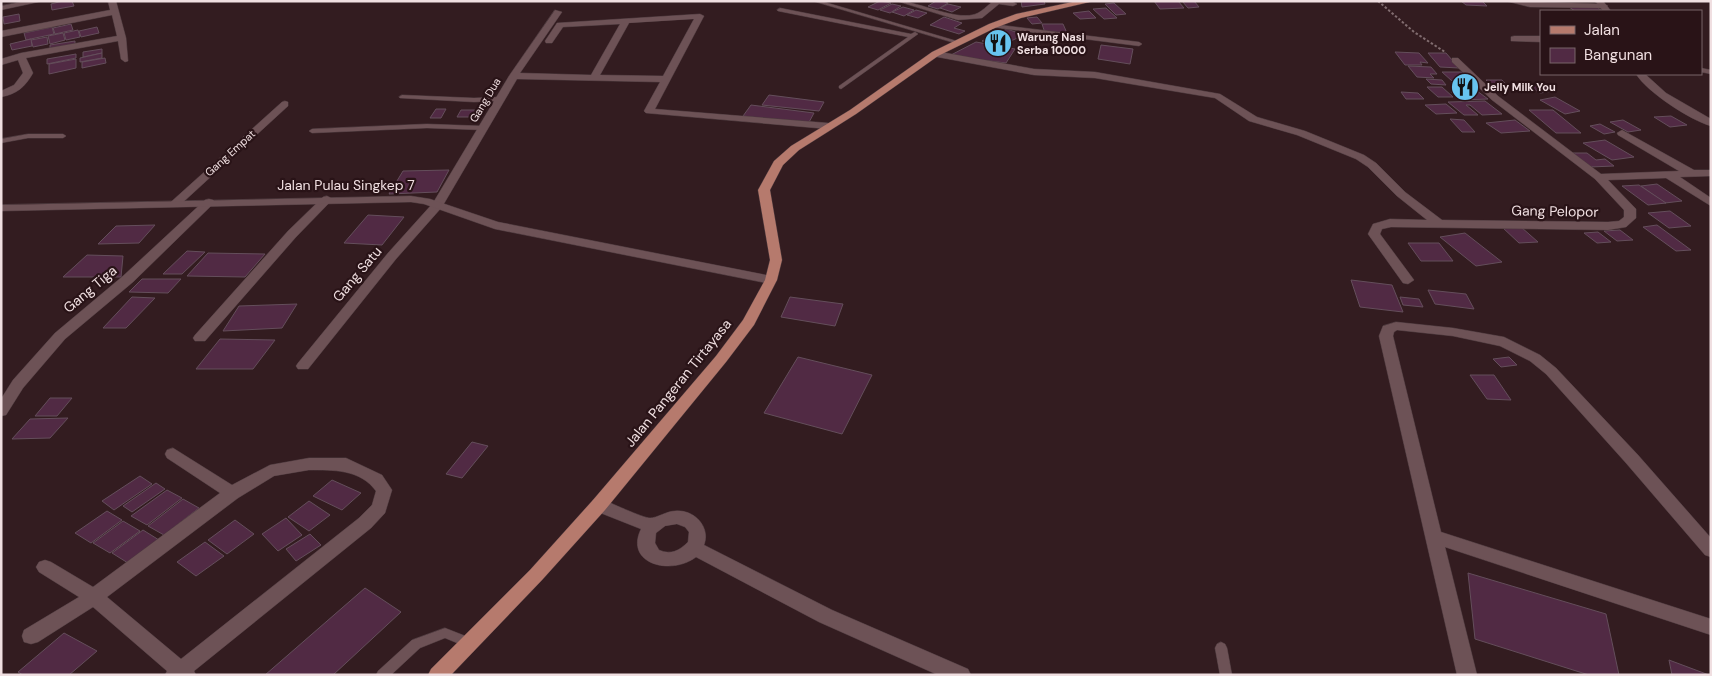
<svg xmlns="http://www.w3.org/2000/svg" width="1712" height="676" viewBox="0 0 1712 676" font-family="'DM Sans',sans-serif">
  <rect width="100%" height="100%" fill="#331c20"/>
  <g fill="#512a44" stroke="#644e5b">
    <polygon points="63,1 72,1 74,6 52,10 51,4"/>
    <polygon points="880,1 891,3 878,10 868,7"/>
    <polygon points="936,1 942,1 948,3 938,9 928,6"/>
    <polygon points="1021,1 1044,1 1045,4 1022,7"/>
    <polygon points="1154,1 1178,1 1184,8 1160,9"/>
    <polygon points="1182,1 1194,1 1199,7 1188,8"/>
    <polygon points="1461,1 1482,1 1487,6 1466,5"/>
    <polygon points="1114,3 1126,14 1116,15 1105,4"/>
    <polygon points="892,4 901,6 890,13 880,10"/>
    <polygon points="948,4 961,7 952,12 940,8"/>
    <polygon points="903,7 914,10 904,16 892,12"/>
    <polygon points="1569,7 1597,7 1602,11 1575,11"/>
    <polygon points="1106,8 1117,18 1104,19 1093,9"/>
    <polygon points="916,10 927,13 918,18 907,15"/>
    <polygon points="1089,11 1096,18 1080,19 1073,13"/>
    <polygon points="19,14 20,21 4,24 3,17"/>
    <polygon points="944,17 962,23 954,28 965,31 959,34 930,25"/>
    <polygon points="1037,17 1042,23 1032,24 1027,18"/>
    <polygon points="71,24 73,30 55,34 53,28"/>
    <polygon points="1042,24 1063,24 1067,33 1045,33"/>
    <polygon points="52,27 54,34 26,40 24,33"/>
    <polygon points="97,27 99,33 81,37 79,31"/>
    <polygon points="1007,29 1024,35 1002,45 982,41"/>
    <polygon points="78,30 80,37 66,40 64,33"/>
    <polygon points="63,33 65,40 50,44 48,36"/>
    <polygon points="47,37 48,44 33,47 31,40"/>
    <polygon points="31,39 32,46 12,50 10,44"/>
    <polygon points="75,41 75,46 50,51 50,45"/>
    <polygon points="976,42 1015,49 1006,63 949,56"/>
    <polygon points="1101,45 1133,49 1130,64 1098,59"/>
    <polygon points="102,49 102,53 83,57 83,52"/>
    <polygon points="1395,52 1419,53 1428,63 1420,62 1422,65 1405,65"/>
    <polygon points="102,53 102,58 80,62 80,58"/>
    <polygon points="1428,53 1446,53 1459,68 1440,67"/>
    <polygon points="76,54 76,58 47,64 47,59"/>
    <polygon points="105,58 106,63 82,68 82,62"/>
    <polygon points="76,59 76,68 49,74 49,64"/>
    <polygon points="1408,66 1431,67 1437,74 1430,74 1434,78 1417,77"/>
    <polygon points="1442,72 1465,72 1474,81 1452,81"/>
    <polygon points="1426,79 1442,80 1446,85 1431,84"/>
    <polygon points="1486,80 1502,80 1509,87 1493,87"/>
    <polygon points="1453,82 1469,82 1478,91 1462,91"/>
    <polygon points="1541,84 1554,91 1540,93 1528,85"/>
    <polygon points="1427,87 1442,87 1453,97 1438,97"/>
    <polygon points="1477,91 1488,99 1461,100 1451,92"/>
    <polygon points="1401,92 1418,93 1424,99 1406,99"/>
    <polygon points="769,95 824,102 819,111 762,105"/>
    <polygon points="1555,97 1580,111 1565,114 1540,100"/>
    <polygon points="1485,101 1502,114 1482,115 1470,105 1466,105 1478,115 1464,115 1448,102"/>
    <polygon points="1446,104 1457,113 1436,114 1425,105"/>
    <polygon points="751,105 814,113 808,124 743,116"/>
    <polygon points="436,109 446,109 441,118 430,118"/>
    <polygon points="461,110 477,110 473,117 457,117"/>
    <polygon points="1529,110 1553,110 1581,133 1556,133"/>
    <polygon points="1671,116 1687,125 1670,127 1654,117"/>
    <polygon points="1450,119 1464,120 1475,132 1462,132"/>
    <polygon points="1515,120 1530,131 1501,133 1486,123"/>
    <polygon points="1623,120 1641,130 1628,132 1610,122"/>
    <polygon points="1600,124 1615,132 1604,134 1590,126"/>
    <polygon points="1605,140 1634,157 1612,160 1583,143"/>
    <polygon points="1571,153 1587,153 1596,160 1605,159 1614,166 1590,167"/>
    <polygon points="449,170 437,192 389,194 403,171"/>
    <polygon points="1657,184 1682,201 1665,203 1641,186"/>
    <polygon points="1639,185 1666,203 1648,205 1622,186"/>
    <polygon points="1670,211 1691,226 1669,228 1648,213"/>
    <polygon points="368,215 404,217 382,245 344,243"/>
    <polygon points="155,225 139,243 98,244 116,226"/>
    <polygon points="1657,225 1691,250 1676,251 1643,227"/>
    <polygon points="1502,227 1521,227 1538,242 1519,243"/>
    <polygon points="1620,230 1633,240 1617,241 1604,231"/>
    <polygon points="1598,232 1611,242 1597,243 1584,233"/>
    <polygon points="1465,233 1502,262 1476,266 1440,237"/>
    <polygon points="1408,243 1439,243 1453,261 1421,261"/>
    <polygon points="187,251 205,252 182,274 163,274"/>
    <polygon points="208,253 265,254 245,277 187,276"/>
    <polygon points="87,255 123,256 121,277 63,277"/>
    <polygon points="142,279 181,279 168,293 129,292"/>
    <polygon points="1351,280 1392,285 1403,312 1360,307"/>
    <polygon points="1428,290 1466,294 1474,309 1435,304"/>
    <polygon points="132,297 155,298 126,328 103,328"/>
    <polygon points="790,297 843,304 835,326 781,317"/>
    <polygon points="1400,297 1419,299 1423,307 1403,305"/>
    <polygon points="297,304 282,328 223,331 239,306"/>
    <polygon points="220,339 275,340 253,369 196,369"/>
    <polygon points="798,357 872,375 842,434 764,413"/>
    <polygon points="1509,357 1517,365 1501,367 1493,359"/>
    <polygon points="1470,375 1494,375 1511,400 1487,399"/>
    <polygon points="50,398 72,398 57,416 35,416"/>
    <polygon points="68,418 50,438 12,439 30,419"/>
    <polygon points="472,442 488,446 462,478 446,474"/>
    <polygon points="140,476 152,484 114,510 102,501"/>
    <polygon points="332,480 361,493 342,510 313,496"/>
    <polygon points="156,483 165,489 132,512 123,506"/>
    <polygon points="167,490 182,498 147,525 131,516"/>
    <polygon points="183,499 199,508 164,535 148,526"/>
    <polygon points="309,501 330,515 309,531 288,517"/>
    <polygon points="107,511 122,520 91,543 75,533"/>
    <polygon points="286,518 302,535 278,551 262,534"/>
    <polygon points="235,520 254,534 227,554 208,540"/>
    <polygon points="123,521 140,531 110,553 93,543"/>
    <polygon points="143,530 159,540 128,563 112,553"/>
    <polygon points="310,534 321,545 296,561 286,549"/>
    <polygon points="205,542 224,556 196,576 177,562"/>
    <polygon points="1468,573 1606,614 1619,675 1589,675 1475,639"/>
    <polygon points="365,588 401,612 333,675 265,675"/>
    <polygon points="64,633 97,651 69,675 23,675 18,672"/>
    <polygon points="1669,660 1709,675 1672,675"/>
  </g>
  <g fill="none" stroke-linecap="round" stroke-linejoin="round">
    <defs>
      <g id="service">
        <polygon points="813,1 821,1 960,42 955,43"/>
        <polygon points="780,8 911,34 915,32 918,34 841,89 839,88 839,86 908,37 778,11 777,10"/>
        <polygon points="992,24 1139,42 1142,44 1139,46 990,27 990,25"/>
        <polygon points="1701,68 1711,70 1711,74 1701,72"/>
        <polygon points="402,95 474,98 500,97 503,99 500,101 474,102 400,98 399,97"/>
        <polygon points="427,124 483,126 486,128 483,130 427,128 312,133 309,131 312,129"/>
        <polygon points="28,134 63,134 66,136 63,138 28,138 1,143 1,139"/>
        <polygon points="445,628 473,639 475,643 473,647 469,648 445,638 420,648 391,675 376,675 378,671 412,640"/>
        <polygon points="1221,642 1225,644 1227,648 1232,675 1220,675 1215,648 1217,644"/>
      </g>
      <g id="minor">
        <polygon points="25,1 43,1 1,10 1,6"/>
        <path d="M108,1h8l10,37 2,23 -3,1 -4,-3 -3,-18 -92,17 7,15c-8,14 -16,21 -32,24v-6l13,-6 9,-12 -5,-13 -17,5v-6l20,-6 96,-17 -5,-21 -111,22v-6l109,-21z"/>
        <path d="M897,1c23,0 61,22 81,12 4,-2 9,-7 13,-10l-4,-2h24l6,3 -4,2 -14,-2 -17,14 -24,2z"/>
        <polygon points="1506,1 1604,4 1608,6 1604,8 1530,7"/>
        <path d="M555,10l7,2 -42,61 71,2 29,-51 -57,3 -11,16h-6l-1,-2 12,-18 143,-9 4,2 -49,93 173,14 5,3 -5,3 -182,-16 -2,-2 16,-29 -143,-3 -75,128 -46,52 -88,110h-10l-2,-3 2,-3 90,-110 45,-50 76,-127zM694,19l-31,57 -63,-1 29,-52z"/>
        <polygon points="1514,36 1541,36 1541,42 1511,41 1511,37"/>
        <polygon points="935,51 1034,69 1095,72 1220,94 1257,117 1305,131 1364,155 1376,163 1405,192 1442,220 1608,222 1619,221 1624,217 1624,210 1595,179 1492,100 1452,62 1452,58 1458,58 1498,96 1601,174 1679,171 1618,135 1617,133 1622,130 1694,170 1711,170 1711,176 1680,177 1711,198 1711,206 1666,178 1608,180 1636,209 1636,218 1626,227 1608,230 1391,227 1382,229 1380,234 1414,280 1408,284 1403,283 1368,234 1373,224 1390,219 1427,220 1397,196 1368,167 1356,159 1297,135 1249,121 1215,98 1095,78 1034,75 932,56 931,54"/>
        <polygon points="285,101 288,102 288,106 180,205 172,205 170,203 172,201 282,102"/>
        <polygon points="327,196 333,199 331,201 296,237 205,341 195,341 193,338 195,335 288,231 323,197"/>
        <polygon points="209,199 213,200 215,202 213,204 133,282 65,339 23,388 6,415 1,416 1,399 13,380 55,333 123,276 205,200"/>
        <polygon points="1396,322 1453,328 1504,337 1540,355 1556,368 1638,455 1711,538 1711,557 1705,555 1626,463 1546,374 1530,361 1500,346 1453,336 1397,330 1394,332 1393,336 1441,532 1711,619 1711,635 1445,547 1477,675 1457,675 1379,336 1383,326"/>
        <path d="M173,448l59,37 38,-20 39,-7h37l36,17 10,15 -7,23 -14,15 -177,143 2,4h-31l2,-4 -74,-64 -55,35 -7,2 -7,-2 -2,-6 2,-6 55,-33 -40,-25 -3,-5 3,-5 6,-2 6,2 42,25 127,-94 -53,-35 -2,-4 2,-4zM309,470c24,0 51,-1 67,21l-4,14 -13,13 -178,141 -74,-62 131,-99 36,-22z"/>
        <path d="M599,498c10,4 44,20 51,20 7,0 17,-7 25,-7 19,-2 36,16 29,34l128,65 136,59 3,6h-33l-18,-8 -101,-45 -123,-65c-25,19 -72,7 -55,-28l-48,-19 -2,-5 2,-5zM677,524l8,3 4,5 -1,10c-9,9 -17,13 -29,8l-4,-7 1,-10 9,-7z"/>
      </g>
      <g id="tertiary">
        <polygon points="1595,1 1603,1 1611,11 1603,11"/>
        <path d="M1636,74h9l21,19 45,26v7c-21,-6 -64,-34 -75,-52z"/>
        <polygon points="411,196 430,199 498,222 771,276 777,280 771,284 495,229 424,204 411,202 1,211 1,205"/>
      </g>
      <polygon id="primary" points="1077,1 1094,1 1021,18 995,28 938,56 856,114 799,150 783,165 770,190 782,260 777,280 754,325 726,362 605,510 542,580 451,675 428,675 431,669 530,570 593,500 716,356 743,320 765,280 770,260 758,190 774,161 791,146 850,110 932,52 989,24 1016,14"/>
    </defs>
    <use href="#service" stroke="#4d3a3e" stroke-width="1"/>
    <use href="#minor" stroke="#4d3a3e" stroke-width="1"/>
    <use href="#tertiary" stroke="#4d3a3e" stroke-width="1"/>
    <use href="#primary" stroke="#4d3a3e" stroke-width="1"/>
    <polyline stroke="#816c6f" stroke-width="2" stroke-dasharray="2.5 2" stroke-linecap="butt" points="1378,1 1414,32 1445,52"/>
    <use href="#service" fill="#6d5256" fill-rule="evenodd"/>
    <use href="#minor" fill="#6d5256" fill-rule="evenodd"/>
    <use href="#tertiary" fill="#6d5256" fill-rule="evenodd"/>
    <use href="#primary" fill="#b67a6d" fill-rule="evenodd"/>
  </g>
  <defs>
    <symbol id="restaurant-disc" viewBox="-11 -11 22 22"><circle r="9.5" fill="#67c4ef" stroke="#291317"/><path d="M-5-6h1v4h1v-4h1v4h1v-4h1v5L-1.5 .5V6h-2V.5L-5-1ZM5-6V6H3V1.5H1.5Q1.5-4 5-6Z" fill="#111"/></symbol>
  </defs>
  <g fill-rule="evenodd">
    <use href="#restaurant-disc" x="982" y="27" width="32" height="32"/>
    <use href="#restaurant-disc" x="1449" y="71" width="32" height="32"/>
  </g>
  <g text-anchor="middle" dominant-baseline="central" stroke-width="4.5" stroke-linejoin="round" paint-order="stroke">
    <g font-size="11" font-weight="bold" fill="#f0dfe1" stroke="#291317" text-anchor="start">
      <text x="1017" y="37">Warung Nasi<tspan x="1017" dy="13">Serba 10000</tspan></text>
      <text x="1484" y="87">Jelly Milk You</text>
    </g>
    <g font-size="11" fill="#f0dfe1" stroke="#291317">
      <text transform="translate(485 100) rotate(-59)">Gang Dua</text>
      <text transform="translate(230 153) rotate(-42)">Gang Empat</text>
    </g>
    <g font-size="14" fill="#f0dfe1" stroke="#291317">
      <text x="346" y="185">Jalan Pulau Singkep 7</text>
      <text transform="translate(1555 211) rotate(1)">Gang Pelopor</text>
      <text transform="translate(357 274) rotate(-50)">Gang Satu</text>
      <text transform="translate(90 289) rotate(-40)">Gang Tiga</text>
      <text transform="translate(678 383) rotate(-51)">Jalan Pangeran Tirtayasa</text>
    </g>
  </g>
  <rect width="1712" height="676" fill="none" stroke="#f0dfe1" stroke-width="5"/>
  <rect x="1540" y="10" width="162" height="65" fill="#291317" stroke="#796568"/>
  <rect x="1550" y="26" width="25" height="8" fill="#b67a6d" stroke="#796568"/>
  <text x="1584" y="35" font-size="15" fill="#f0dfe1">Jalan</text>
  <rect x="1550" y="48" width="25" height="15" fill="#512a44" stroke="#796568"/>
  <text x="1584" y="60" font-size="15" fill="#f0dfe1">Bangunan</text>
</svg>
